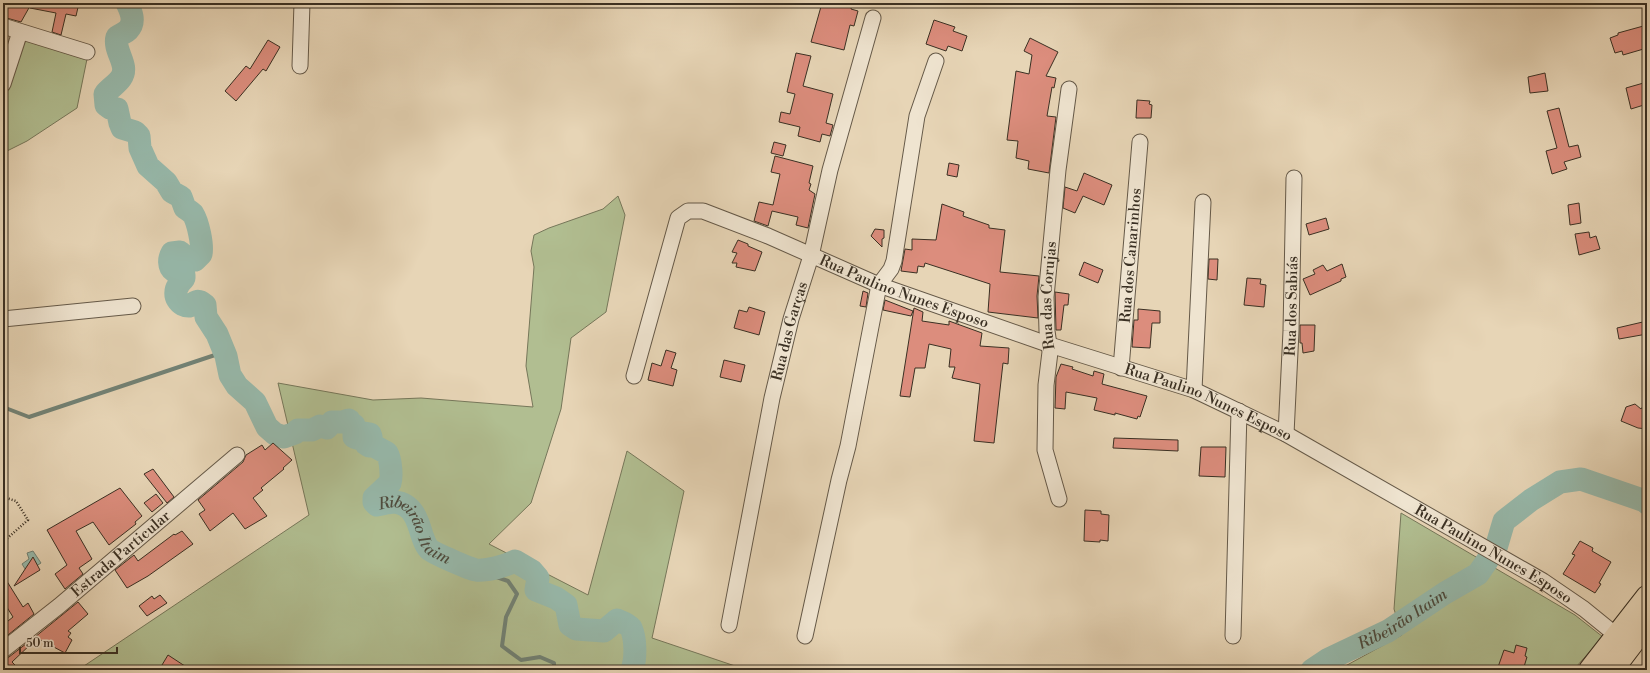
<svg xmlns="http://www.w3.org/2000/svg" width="1650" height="673" viewBox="0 0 1650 673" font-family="'Libre Bodoni',serif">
  <rect width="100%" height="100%" fill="#e7d5b6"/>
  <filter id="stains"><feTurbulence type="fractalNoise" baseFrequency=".005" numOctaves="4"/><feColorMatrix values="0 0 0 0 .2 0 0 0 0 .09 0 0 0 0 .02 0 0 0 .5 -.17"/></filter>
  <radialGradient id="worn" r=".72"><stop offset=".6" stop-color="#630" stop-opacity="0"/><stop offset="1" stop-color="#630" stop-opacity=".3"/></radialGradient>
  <g fill="#b1be91" stroke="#76775a">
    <polygon points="23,36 88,54 77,108 27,141 3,153 3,100"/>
    <polygon points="618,196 625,215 606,312 571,338 561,409 531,503 489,544 588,595 627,451 684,491 652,638 747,670 78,670 309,515 278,383 373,400 421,398 533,407 526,366 534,267 531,251 534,235 549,228 603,209"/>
    <polygon points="1401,513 1575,615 1603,637 1576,667 1575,670 1338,670 1402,635 1394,609"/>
  </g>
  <polygon fill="#97b9ab" stroke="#728275" points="33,551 41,563 27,572 22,564 29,559 27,553"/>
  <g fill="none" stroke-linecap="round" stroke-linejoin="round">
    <g stroke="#728275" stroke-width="4">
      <polyline points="3,407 29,417 224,352"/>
      <polyline points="476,570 508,581 517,594 506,617 502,646 521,660 540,657 554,663 554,670"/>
    </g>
    <g stroke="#97b9ab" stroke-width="23">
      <path id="s1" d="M127,3c4,8 9,19 1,27 -3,3 -7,4 -11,7 -4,14 13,28 4,41 -4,6 -11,10 -16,16l1,11 4,3 7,1 3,14 2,5 13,4 4,4 1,12 8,18 18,16 6,10 9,5 4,11c3,2 5,3 8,6 5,8 10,31 8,40l-6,6h-6l-9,-8 -8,1c-3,5 -4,14 2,18 3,2 7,2 10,4v3c-2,3 -5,5 -6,8 -6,9 1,21 12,20 6,-5 8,-7 15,-1l1,12 11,17 9,22 4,19 7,11 18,16 12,25 8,7 9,3 11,-4 3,-3h14l8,-4 7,2 5,-6h11l6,-2 2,4 3,1v12l3,1 7,-5 6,1 1,3 -5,4v3l3,2h5l13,7c4,7 5,24 3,30l-16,15v4l3,3c6,-1 12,-3 18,-3 18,2 23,19 27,33 2,5 3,10 7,14 4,4 41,20 47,21 12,1 29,-4 39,-9l17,10 6,7 -2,12 20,8 10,7 4,20 6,4 28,2 13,-11c5,2 11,4 14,8 5,11 5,31 1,42"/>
      <polyline points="1496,548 1504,521 1531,500 1560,482 1581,479 1645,501 1647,503"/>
      <path id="s2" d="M1312,670l15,-10 61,-29 57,-38 33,-19 9,-13"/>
    </g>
  </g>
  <g fill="#dc8d7d" stroke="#3a3023">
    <polygon points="3,3 79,3 76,16 66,14 61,35 52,32 56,13 30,8 30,6 21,22 3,17"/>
    <polygon points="822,3 852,3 851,9 858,11 854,26 850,25 844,50 811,42"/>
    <polygon points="934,20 955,27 953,31 967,36 962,51 948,46 946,51 926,44"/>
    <polygon points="1647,25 1647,48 1623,55 1622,51 1615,53 1610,38 1618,35 1618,33"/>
    <polygon points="1030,38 1058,52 1046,76 1056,78 1054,88 1052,87 1047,116 1056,117 1049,173 1028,169 1029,161 1016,158 1018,141 1007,140 1016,71 1029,74 1032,55 1024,51"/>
    <polygon points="268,40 280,47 266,71 263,69 236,101 225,91 246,66 250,69"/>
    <polygon points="796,53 811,56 803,86 833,94 826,123 833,125 830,136 822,134 820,142 798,136 800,127 779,122 781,112 790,114 795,94 787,92"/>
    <polygon points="1545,73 1548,91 1530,93 1528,77"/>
    <polygon points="1647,82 1647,104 1631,109 1626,88"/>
    <polygon points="1137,100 1150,101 1149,104 1152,105 1151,118 1136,118"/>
    <polygon points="1559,108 1569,147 1578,145 1581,157 1564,162 1567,169 1552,174 1546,151 1557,148 1547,111"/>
    <polygon points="774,142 786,145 783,156 771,153"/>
    <polygon points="775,156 813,166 809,183 811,184 809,190 815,194 808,228 796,225 798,217 772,211 768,226 754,221 759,202 773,205 780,174 771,172"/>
    <polygon points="949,163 959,165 957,177 947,175"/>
    <polygon points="1084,173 1112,185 1104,205 1083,196 1075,213 1063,208 1065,187 1077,191"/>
    <polygon points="1579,203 1581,223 1570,225 1568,205"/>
    <polygon points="942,204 964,212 963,216 989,225 989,228 1005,230 1000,272 1039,276 1037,296 1038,318 988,312 990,284 925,263 924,267 918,266 917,273 901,271 905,249 912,250 912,239 936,240"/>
    <polygon points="1326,218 1329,229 1309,235 1306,224"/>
    <polygon points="875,229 884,230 884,238 882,239 882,247 871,236"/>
    <polygon points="1589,232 1590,238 1596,236 1600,249 1579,255 1575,234"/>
    <polygon points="738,240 748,244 748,246 762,252 755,271 736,267 737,263 732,263 737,253 732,252"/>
    <polygon points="1209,259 1218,259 1217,280 1208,279"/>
    <polygon points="1084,262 1103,270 1098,283 1079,275"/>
    <polygon points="1342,264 1346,277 1341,279 1341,281 1310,295 1303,279 1315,274 1313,270 1323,265 1327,271"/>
    <polygon points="1247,278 1261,279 1260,284 1266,285 1264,307 1244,305"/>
    <polygon points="863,291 868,293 866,307 860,306"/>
    <polygon points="1055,292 1069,294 1068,305 1064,305 1061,330 1056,330"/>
    <polygon points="885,300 913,311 911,316 883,310"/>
    <polygon points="749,307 765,312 759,335 734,328 739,310 747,312"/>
    <polygon points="914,308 923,312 922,321 949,325 949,321 982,333 980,346 1009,348 1008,364 1003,363 994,443 974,441 980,384 952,378 955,367 949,367 951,349 929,344 925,368 915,368 910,397 900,396"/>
    <polygon points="1138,309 1160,311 1160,323 1152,323 1150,348 1132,347 1134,320 1138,320"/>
    <polygon points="1647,321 1647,334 1619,339 1617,328"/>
    <polygon points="1300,325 1315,325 1314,351 1303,353 1302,343 1300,343"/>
    <polygon points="666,350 676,353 671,368 677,370 673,386 648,380 652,363 661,366"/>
    <polygon points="724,360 745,365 741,382 720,377"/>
    <polygon points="1061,364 1073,367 1072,369 1093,376 1094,371 1104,374 1102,384 1147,396 1140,417 1138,416 1137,419 1115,413 1115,415 1094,410 1097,398 1066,392 1065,409 1055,408 1056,377"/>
    <polygon points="1647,401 1647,429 1638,428 1621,421 1626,407 1635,404 1641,409"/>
    <polygon points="1114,438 1178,440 1178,451 1113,448"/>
    <polygon points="273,443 292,460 283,468 284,469 261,488 263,490 253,498 267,516 245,529 233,513 210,531 199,514 205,510 198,500 243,462 246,455 262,445 265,450"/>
    <polygon points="1201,447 1226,447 1225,477 1199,476"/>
    <polygon points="153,469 174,497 167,503 144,474"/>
    <polygon points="120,488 142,516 135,522 136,524 109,545 93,522 76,531 92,559 79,568 83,574 65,589 55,574 67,565 47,530"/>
    <polygon points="156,494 163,503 152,512 144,503"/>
    <polygon points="1085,510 1101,511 1101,514 1109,515 1108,541 1100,540 1100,542 1084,541"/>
    <polygon points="182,531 193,544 148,576 127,588 115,570 134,555 138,561 174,534 175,535"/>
    <polygon points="1580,541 1593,548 1592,551 1611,562 1599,583 1601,584 1595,593 1563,574 1575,555 1572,554"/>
    <polygon points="33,557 40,570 14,586"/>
    <polygon points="3,575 23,607 28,603 34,614 3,639 3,625 13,617 3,601"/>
    <polygon points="160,595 167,603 147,616 139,606 152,596 154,599"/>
    <polygon points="78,602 88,614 68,631 71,633 68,637 72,640 65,653 35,637"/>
    <polygon points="31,640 33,642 12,662 20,670 3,670 3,659 9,657"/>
    <polygon points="1516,645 1527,648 1525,656 1527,657 1523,670 1497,670 1504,650 1514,653"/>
    <polygon points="168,655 191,670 159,670"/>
  </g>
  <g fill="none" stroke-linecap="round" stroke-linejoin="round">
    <defs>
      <g id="street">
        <polyline points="3,26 87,52"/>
        <polyline points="300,66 302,3"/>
        <polyline points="3,84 20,32"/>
        <polyline points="3,319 133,306"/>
        <path id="s3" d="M1121,368l19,-226"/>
        <path id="s4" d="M634,376l44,-158 10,-7h15l65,25 111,49 171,60 144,45 92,44 257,147 41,28 32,26"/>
        <polyline points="1194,390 1203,202"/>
        <path id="s5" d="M1286,434l5,-103 3,-153"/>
        <path id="s6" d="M1059,499l-14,-49 1,-65 4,-33 -3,-21 -1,-34 12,-127 11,-81"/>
        <path id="s7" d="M729,625l43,-227 19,-79 20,-63 19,-86 43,-152"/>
        <polyline points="805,636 839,480 848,446 879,285 891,269 894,261 917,116 936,61"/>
        <polyline points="1233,636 1239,411"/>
        <path id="s8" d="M3,650l56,-44 178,-151"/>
      </g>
      <g id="primary">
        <polyline points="1590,670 1647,597"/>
        <polyline points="1612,670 1647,624"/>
      </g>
    </defs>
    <use href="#street" stroke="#655948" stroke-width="17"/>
    <use href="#primary" stroke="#3a3023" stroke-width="24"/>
    <polyline stroke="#3a3023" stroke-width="2.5" stroke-dasharray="1 2" stroke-linecap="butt" points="3,497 16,501 28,520 3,542"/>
    <use href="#street" stroke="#efe4d0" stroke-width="15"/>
    <use href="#primary" stroke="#e7d5b6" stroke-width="22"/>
  </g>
  <g text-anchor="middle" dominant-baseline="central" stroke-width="3" stroke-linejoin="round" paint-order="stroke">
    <g font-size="15" fill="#3a3023" stroke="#efe4d0">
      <text stroke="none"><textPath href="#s3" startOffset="113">Rua dos Canarinhos</textPath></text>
      <text stroke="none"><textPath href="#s4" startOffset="408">Rua Paulino Nunes Esposo</textPath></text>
      <text stroke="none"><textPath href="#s6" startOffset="206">Rua das Corujas</textPath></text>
      <text stroke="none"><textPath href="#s5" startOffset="128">Rua dos Sabiás</textPath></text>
      <text stroke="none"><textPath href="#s7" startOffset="300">Rua das Garças</textPath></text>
      <text stroke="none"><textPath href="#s4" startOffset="732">Rua Paulino Nunes Esposo</textPath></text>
      <text stroke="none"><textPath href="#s8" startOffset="152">Estrada Particular</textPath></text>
      <text stroke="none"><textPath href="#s4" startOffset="1056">Rua Paulino Nunes Esposo</textPath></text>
    </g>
    <g font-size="16" font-style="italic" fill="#4d4b3e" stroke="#efe4d0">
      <text stroke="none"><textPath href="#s1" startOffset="853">Ribeirão Itaim</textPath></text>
      <text stroke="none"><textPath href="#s2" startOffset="104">Ribeirão Itaim</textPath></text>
    </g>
  </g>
  <rect width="1650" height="673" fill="none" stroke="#e7d5b6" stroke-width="16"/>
  <rect x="4" y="4" width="1642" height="665" fill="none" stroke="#3a3023" stroke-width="2"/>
  <rect x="8" y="8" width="1634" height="657" fill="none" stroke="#3a3023"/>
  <path d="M20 647v6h97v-6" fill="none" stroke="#3a3023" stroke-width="2"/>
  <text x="26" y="647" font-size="12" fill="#3a3023" stroke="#efe4d0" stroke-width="3" paint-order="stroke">50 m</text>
  <rect width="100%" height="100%" filter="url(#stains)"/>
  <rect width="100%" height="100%" fill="url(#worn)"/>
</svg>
